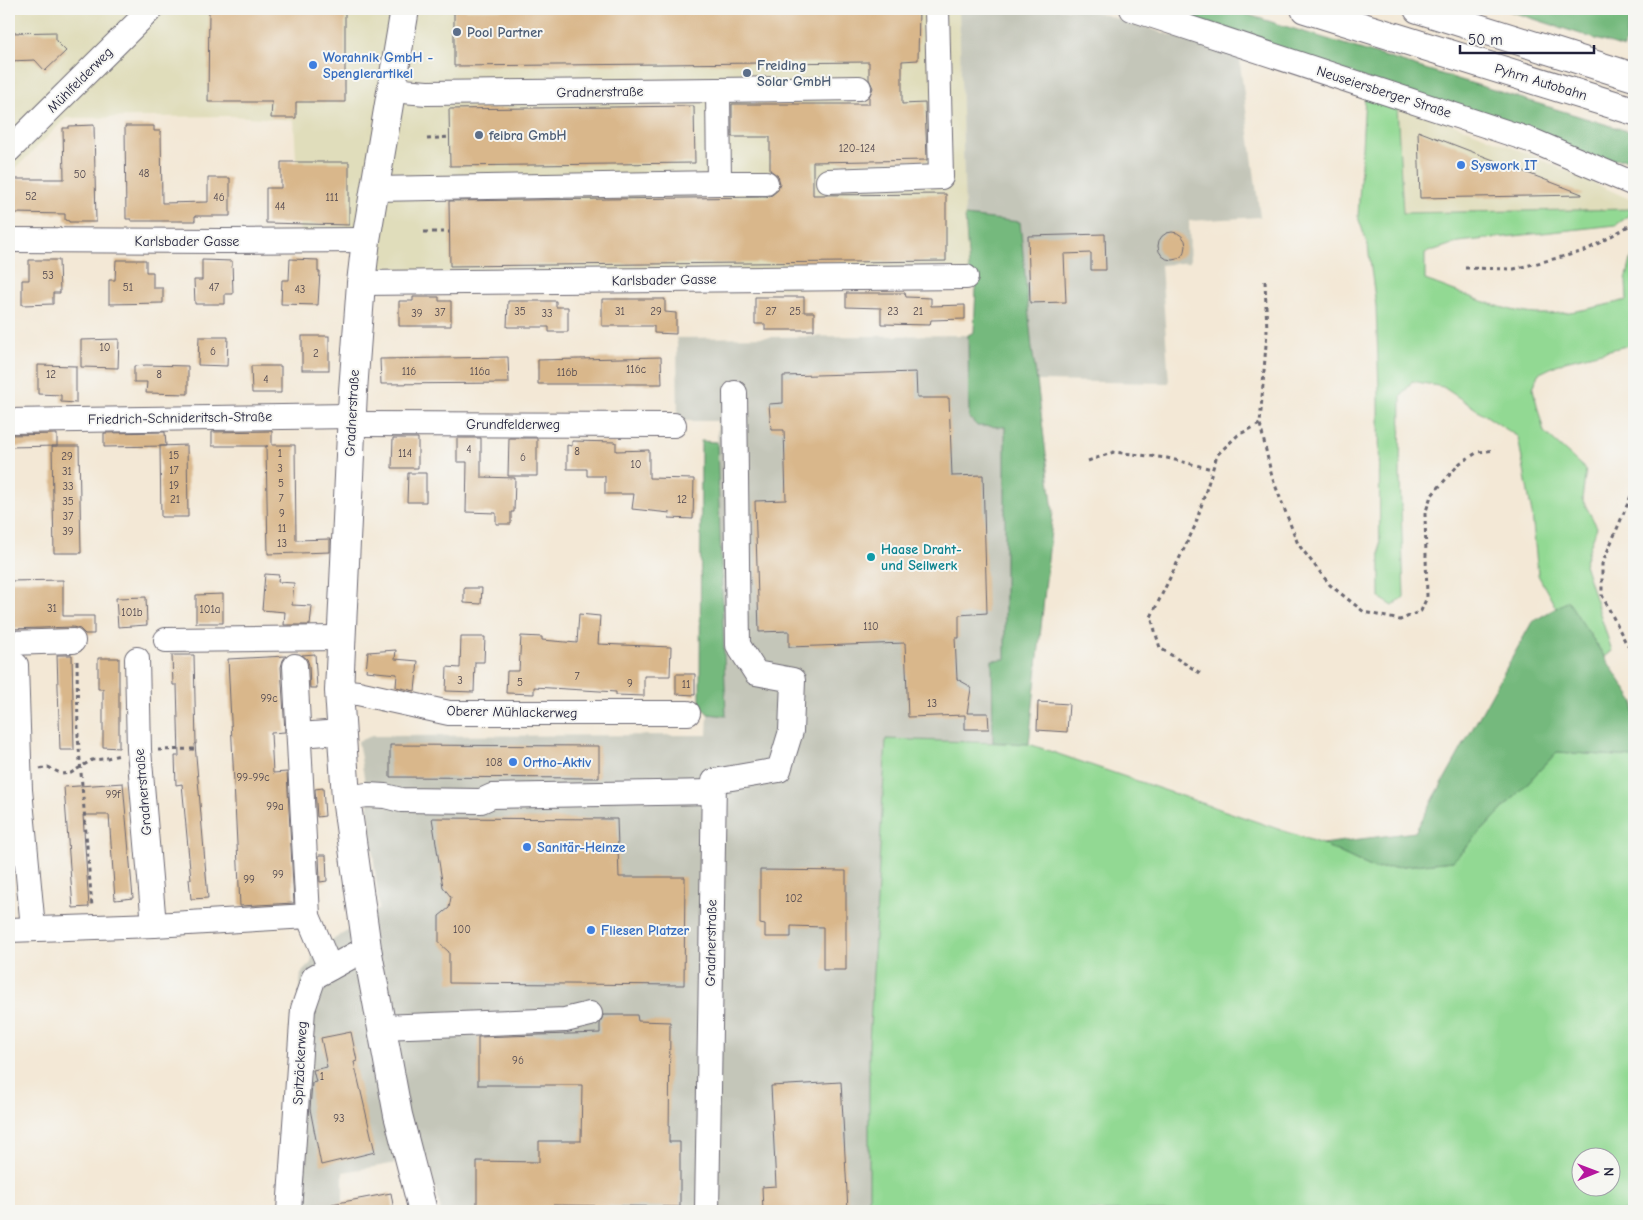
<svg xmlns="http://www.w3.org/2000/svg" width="1643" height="1220" viewBox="0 0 1643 1220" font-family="'Comic Neue',sans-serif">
  <rect width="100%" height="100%" fill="#f6f6f2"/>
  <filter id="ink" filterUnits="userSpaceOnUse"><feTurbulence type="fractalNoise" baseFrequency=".02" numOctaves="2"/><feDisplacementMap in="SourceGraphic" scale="10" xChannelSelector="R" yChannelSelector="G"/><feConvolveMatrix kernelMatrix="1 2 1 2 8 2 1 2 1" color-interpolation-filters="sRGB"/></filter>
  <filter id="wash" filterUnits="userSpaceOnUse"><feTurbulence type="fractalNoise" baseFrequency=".0096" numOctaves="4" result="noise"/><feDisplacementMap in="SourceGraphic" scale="20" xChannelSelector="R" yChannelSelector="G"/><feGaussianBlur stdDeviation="1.12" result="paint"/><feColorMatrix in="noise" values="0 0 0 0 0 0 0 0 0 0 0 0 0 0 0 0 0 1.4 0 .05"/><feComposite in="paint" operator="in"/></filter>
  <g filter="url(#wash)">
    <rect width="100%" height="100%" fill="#f3e8d6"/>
    <g fill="#e0ddbb">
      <polygon points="9,9 959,9 965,216 970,282 976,288 359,289 364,242 300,236 294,120 232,116 66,118 9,175"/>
      <polygon points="1397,106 1459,126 1531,155 1634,201 1634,209 1403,213"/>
    </g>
    <g fill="#c4c6b9">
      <polygon points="959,9 1086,9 1239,56 1260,217 1189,221 1190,262 1161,265 1169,383 1037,381 1032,349 1020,222 965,216"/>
      <polygon points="968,335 969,417 977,426 1005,427 1005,659 992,660 993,742 886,739 869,1044 869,1211 441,1211 428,1158 343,1172 343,1211 280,1211 301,973 311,963 313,947 329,942 351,929 379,909 367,795 358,741 372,736 707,735 708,714 726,716 717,421 678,421 677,338"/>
    </g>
    <g fill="#92d993" stroke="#5a7e67" fill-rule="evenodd">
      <path d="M1365,96l32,10 6,107 231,-4v3l-18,13 -157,17 -34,11v27c32,11 78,32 111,34 31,1 61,-7 91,-14l-1,-20 6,-24 2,-2v90l-69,17 -27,13 -5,15 11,43 42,38 -4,29 15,28 -13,37 28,87 -7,6 -37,-55 -12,6 -18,-33 -6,-61 -14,-77 -75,-50 -31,-6 -11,16 -1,79 4,121 -11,9 -13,-8 -1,-209 -3,-83 -8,-60 -10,-29z"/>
      <path d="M886,739l143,5 293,100 53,25 78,-8 104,-109 77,5v454h-765v-167zM1580,1158h30v30h-30z"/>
    </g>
    <g fill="#75b97d" stroke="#4c6e5c">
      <polygon points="1160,9 1229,9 1634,133 1634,154 1629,159 1605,160"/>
      <polygon points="1503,9 1626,9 1631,10 1624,48"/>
      <polygon points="965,216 1020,222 1032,349 1037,381 1053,511 1029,744 993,742 992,660 1005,659 1005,427 977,426 969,417 968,335 974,332 976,288 970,282"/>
      <polygon points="701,441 717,442 726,716 708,714 700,705"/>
      <polygon points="1568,601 1634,702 1634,757 1557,752 1453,861 1375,869 1322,844 1415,832 1532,622"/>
    </g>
    <g id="blocks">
      <g fill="#d9b78b">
        <polygon points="209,9 345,9 345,102 296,102 296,118 271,118 272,102 208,102"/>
        <polygon points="566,9 919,9 918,60 902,61 902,104 925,103 927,160 813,162 813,195 946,194 946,261 450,266 449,201 766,197 772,195 778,190 780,183 778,176 770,170 770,137 732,137 732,104 869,104 869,97 873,88 869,79 869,62 454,66 454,10"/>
        <polygon points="56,32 56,41 66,51 45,71 35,60 9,61 9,33"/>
        <polygon points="694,106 695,163 450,166 449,109"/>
        <polygon points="94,125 96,222 69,222 69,221 65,220 65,214 15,213 15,179 64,179 63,128 69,128 69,126"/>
        <polygon points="125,126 154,126 154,131 161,131 162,203 208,202 208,178 230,178 230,216 195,216 195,221 131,221 131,219 126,219"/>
        <polygon points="1418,131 1582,194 1582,195 1420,198"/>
        <polygon points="281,162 349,162 349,225 266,223 266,188 281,188"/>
        <circle cx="1172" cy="246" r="14"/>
        <polygon points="1105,234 1106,270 1091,270 1091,253 1064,254 1066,302 1030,303 1028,236"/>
        <polygon points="290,259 318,260 318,272 320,272 318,305 281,304 282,280 289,280"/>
        <polygon points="29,260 59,260 60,293 53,293 53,304 22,305 22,280 29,280"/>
        <polygon points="116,260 146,260 146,272 153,272 153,288 163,288 163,303 109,304 109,280 115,280"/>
        <polygon points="202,260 232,261 233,294 225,294 225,304 195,304 194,280 202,280"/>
        <polygon points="846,293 905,293 906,297 931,298 931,306 965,305 965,319 931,320 930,325 881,324 881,308 846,307"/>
        <polygon points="413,297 439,297 439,301 451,301 451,326 399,326 399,301 413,301"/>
        <polygon points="755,297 804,297 804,312 814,312 814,330 765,330 765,324 755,324"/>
        <polygon points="602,299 665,299 665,312 676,313 676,334 654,333 654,326 602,326"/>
        <polygon points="508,301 556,301 556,307 568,307 568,332 549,332 549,327 507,327"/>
        <rect x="302" y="336" width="27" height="34"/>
        <polygon points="199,337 228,337 227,366 198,365"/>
        <polygon points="119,339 118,368 81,367 81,340"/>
        <polygon points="508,357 509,383 381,384 380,359"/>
        <polygon points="661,357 662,384 538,384 538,360"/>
        <polygon points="38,365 76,366 76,403 61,402 61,395 38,394"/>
        <polygon points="146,365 188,366 188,394 146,393 147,382 134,382 134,366"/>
        <polygon points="251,366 281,366 281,393 252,393"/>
        <polygon points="916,372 917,398 949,398 952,476 983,475 987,613 959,615 959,638 955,638 957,679 968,685 971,689 967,713 988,713 989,729 965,729 965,715 908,717 905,643 789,647 789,631 759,632 755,501 786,500 784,430 771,430 769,404 783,403 783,376"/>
        <polygon points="272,431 272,445 295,445 296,540 330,539 330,552 268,554 266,446 268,446 212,446 212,432"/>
        <polygon points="165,432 166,446 104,447 104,433"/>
        <polygon points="57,434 57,446 9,447 9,435"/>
        <polygon points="393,438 418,438 418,468 392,468"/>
        <polygon points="457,438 481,438 481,477 515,478 514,512 511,512 511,524 496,524 496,513 466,512 467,462 457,462"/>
        <polygon points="509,438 537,438 537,476 508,476"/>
        <polygon points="572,441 616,442 616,451 649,450 649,478 694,479 693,519 669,518 670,513 632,509 634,494 605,494 605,476 587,476 587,469 567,469 567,445 572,446"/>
        <polygon points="187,445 188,517 161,517 160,446"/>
        <polygon points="52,446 79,446 81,553 54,553"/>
        <polygon points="408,473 426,473 426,502 407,502"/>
        <polygon points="265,574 279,575 278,582 294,583 292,605 312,606 310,625 284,625 285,612 262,610"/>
        <polygon points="63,580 63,616 94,616 94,634 85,634 80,629 73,627 9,629 9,581"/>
        <polygon points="464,588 482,588 481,604 464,603"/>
        <polygon points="223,594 223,623 196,623 196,595"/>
        <polygon points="146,597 147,625 118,627 116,598"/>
        <polygon points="579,614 600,616 598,644 671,647 670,676 644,676 644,696 616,695 616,692 534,687 534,694 506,693 507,671 519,671 521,636 542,637 542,640 577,643"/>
        <polygon points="461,637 485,637 484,662 475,662 474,692 446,691 447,667 460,668"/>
        <polygon points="396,650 395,659 418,661 415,691 396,687 397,674 366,671 368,652"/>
        <polygon points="315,654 317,688 310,688 309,665 307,659 302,655"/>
        <polygon points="57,655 72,655 74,750 60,750"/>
        <polygon points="172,655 194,655 196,744 195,744 208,898 191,899 189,879 191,879 182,784 176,785 175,756 179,756 177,685 173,685"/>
        <polygon points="286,656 283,660 281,667 285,732 271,733 273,773 287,772 294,903 240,906 228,659"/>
        <polygon points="98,658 119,658 119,748 103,747 103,689 98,689"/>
        <polygon points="676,674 695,674 695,695 676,694"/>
        <polygon points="1038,702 1069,704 1067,732 1037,730"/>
        <polygon points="390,745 599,746 599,778 390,777"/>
        <polygon points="123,783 133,898 115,900 109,815 83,815 89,907 73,908 64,787"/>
        <polygon points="323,788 325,816 317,817 315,789"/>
        <polygon points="432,818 617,819 619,877 685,877 684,985 449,983 449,952 439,943 439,916 449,908 451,897 443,887"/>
        <polygon points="319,855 326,855 327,881 320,882"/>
        <polygon points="760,870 846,871 846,970 823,970 823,927 791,926 791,937 765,937 765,925 760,924"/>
        <polygon points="603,1015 637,1015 638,1021 670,1022 669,1142 680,1142 680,1207 553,1205 553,1211 477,1211 477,1161 539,1162 539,1141 581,1141 582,1085 478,1085 478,1037 600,1033 600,1024"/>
        <polygon points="351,1032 357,1061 354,1062 375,1152 321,1165 310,1109 312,1083 316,1082 313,1070 327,1067 321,1038"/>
        <polygon points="841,1082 848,1211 763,1211 762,1187 776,1186 771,1086"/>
        <polygon points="391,1193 394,1211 333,1211 332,1204"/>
      </g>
    </g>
  </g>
  <g filter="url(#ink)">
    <use href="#blocks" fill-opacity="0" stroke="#6b6771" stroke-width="1"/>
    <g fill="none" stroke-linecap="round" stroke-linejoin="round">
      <defs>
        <g id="minor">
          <polyline points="1132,9 1533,141 1634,184"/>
          <polyline points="718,90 859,88"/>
          <polyline points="9,150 151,9"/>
          <polyline points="828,181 941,177 937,9"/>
          <polyline points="719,183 766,183"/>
          <polyline points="374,189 719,183 718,90 427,93 391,90"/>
          <polyline points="9,240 225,241 366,240"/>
          <polyline points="361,283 966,277"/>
          <polyline points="9,421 352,416"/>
          <polyline points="351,424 674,425"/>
          <polyline points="166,640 340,638"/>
          <polyline points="9,643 73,641"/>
          <polyline points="137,659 139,750 154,925"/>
          <polyline points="16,665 20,790 33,928"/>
          <polyline points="295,666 308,916"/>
          <polyline points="339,691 358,693 449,713 688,713"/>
          <polyline points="299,735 341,732"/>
          <polyline points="346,798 367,795 385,796 401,800 481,801 492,796 713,792"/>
          <polyline points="9,930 154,925 308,916 330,968"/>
          <polyline points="382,1027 565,1020 590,1014"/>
          <polyline points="289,1211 303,1009 314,977 367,948"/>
          <polyline points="707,1211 714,781 779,770 791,731 793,680 756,673 738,645 735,393"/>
        </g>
        <polyline id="major" points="405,9 366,240 361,283 353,391 339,691 346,798 367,948 398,1115 423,1211"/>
        <g id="highway">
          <polyline points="1305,9 1634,111"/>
          <polyline points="1418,9 1634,77"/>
        </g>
      </defs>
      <use href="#minor" stroke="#6b6771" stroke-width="26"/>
      <use href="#major" stroke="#6b6771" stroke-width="30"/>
      <use href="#highway" stroke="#6b6771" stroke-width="30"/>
      <g stroke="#6b6771" stroke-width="3" stroke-dasharray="4 4" stroke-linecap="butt">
        <polyline points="427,139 449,137"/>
        <polyline points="424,232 449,232"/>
        <polyline points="1465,268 1514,269 1585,251 1634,223"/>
        <polyline points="1265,281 1267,331 1260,424 1272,477 1298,544 1330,585 1364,612 1400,620 1421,611 1427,597 1425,514 1431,496 1460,463 1478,452 1495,450"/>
        <polyline points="1088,461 1114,452 1167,458 1212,469"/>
        <polyline points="1634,489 1602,564 1602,595 1626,643 1634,651"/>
        <polyline points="77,661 78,736 92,907"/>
        <polyline points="1200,673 1160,648 1151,617 1195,526 1217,455 1238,435 1260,424"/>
        <polyline points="158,750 194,749"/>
        <polyline points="40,769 48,767 62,774 71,773 92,760 103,759 120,755"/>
      </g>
      <use href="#minor" stroke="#fff" stroke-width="24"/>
      <use href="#major" stroke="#fff" stroke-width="28"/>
      <use href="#highway" stroke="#fff" stroke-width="28"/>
    </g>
  </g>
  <g fill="#5c6f8a" stroke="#f6f6f2" stroke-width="2">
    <circle cx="457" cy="32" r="5"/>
    <circle cx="747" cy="73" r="5"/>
    <circle cx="479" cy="135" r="5"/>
  </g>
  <g fill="#3f7fe0" stroke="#f6f6f2" stroke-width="2">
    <circle cx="313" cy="65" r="5"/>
    <circle cx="1461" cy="165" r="5"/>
    <circle cx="513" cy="762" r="5"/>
    <circle cx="527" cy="847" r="5"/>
    <circle cx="591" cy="930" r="5"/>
  </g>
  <circle fill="#0f9aa8" stroke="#f6f6f2" stroke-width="2" cx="871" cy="557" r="5"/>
  <g text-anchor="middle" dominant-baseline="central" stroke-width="4" stroke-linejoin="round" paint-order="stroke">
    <g font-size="11" fill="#50474f">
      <text x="857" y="148">120-124</text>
      <text x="144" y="173">48</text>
      <text x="80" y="174">50</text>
      <text x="31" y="196">52</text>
      <text x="219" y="197">46</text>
      <text x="332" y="197">111</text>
      <text x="280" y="206">44</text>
      <text x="48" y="275">53</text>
      <text x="128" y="287">51</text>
      <text x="214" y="287">47</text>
      <text x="300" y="289">43</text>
      <text x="520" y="311">35</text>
      <text x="620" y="311">31</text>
      <text x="656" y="311">29</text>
      <text x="771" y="311">27</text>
      <text x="795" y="311">25</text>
      <text x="893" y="311">23</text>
      <text x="918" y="311">21</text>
      <text x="440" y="312">37</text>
      <text x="417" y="313">39</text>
      <text x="547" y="313">33</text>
      <text x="105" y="347">10</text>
      <text x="213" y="351">6</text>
      <text x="316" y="353">2</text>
      <text x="636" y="369">116c</text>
      <text x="409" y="371">116</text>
      <text x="480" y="371">116a</text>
      <text x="567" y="372">116b</text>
      <text x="51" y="374">12</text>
      <text x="159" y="374">8</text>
      <text x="266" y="379">4</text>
      <text x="469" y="449">4</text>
      <text x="577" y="451">8</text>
      <text x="280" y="453">1</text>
      <text x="405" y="453">114</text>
      <text x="174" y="455">15</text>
      <text x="67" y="456">29</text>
      <text x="523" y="457">6</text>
      <text x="636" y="464">10</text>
      <text x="280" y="468">3</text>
      <text x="174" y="470">17</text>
      <text x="67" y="471">31</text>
      <text x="281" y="483">5</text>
      <text x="174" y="485">19</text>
      <text x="68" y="486">33</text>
      <text x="281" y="498">7</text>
      <text x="175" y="499">21</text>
      <text x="682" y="499">12</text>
      <text x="68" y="501">35</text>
      <text x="282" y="513">9</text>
      <text x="68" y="516">37</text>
      <text x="282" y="528">11</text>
      <text x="68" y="531">39</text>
      <text x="282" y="543">13</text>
      <text x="52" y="608">31</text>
      <text x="210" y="609">101a</text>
      <text x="132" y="612">101b</text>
      <text x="871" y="626">110</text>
      <text x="577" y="676">7</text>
      <text x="460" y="680">3</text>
      <text x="520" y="682">5</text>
      <text x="630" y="683">9</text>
      <text x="686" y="684">11</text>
      <text x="269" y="698">99c</text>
      <text x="932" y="703">13</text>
      <text x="494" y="762">108</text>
      <text x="253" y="777">99-99c</text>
      <text x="113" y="794">99f</text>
      <text x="275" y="806">99a</text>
      <text x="278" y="874">99</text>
      <text x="249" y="879">99</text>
      <text x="794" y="898">102</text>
      <text x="462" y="929">100</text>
      <text x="518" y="1060">96</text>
      <text x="322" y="1076">1</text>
      <text x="339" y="1118">93</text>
    </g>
    <g font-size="14" font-weight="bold" fill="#4e5e75" stroke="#f6f6f2" text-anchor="start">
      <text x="467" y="32">Pool Partner</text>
      <text x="757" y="65">Freiding<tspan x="757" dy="16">Solar GmbH</tspan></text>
      <text x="489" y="135">feibra GmbH</text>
    </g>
    <g font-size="14" font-weight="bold" fill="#366cbe" stroke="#f6f6f2" text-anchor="start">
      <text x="323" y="57">Worahnik GmbH -<tspan x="323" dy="16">Spenglerartikel</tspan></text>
      <text x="1471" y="165">Syswork IT</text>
      <text x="523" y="762">Ortho-Aktiv</text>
      <text x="537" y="847">Sanitär-Heinze</text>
      <text x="601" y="930">Fliesen Platzer</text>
    </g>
    <g font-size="14" fill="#22223b" stroke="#f6f6f2">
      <text transform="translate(80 80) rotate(-45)">Mühlfelderweg</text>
      <text transform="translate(1541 82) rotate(17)">Pyhrn Autobahn</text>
      <text transform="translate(600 92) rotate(-1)">Gradnerstraße</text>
      <text transform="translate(1384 92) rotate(18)">Neuseiersberger Straße</text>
      <text x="187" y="241">Karlsbader Gasse</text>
      <text transform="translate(664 280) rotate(-1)">Karlsbader Gasse</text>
      <text transform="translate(352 413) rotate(-87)">Gradnerstraße</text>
      <text transform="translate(180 418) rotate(-1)">Friedrich-Schnideritsch-Straße</text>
      <text x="513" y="424">Grundfelderweg</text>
      <text transform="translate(512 712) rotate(1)">Oberer Mühlackerweg</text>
      <text transform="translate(143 792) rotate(-95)">Gradnerstraße</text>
      <text transform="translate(711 943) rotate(-89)">Gradnerstraße</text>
      <text transform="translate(300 1063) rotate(-87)">Spitzäckerweg</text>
    </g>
    <g font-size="14" font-weight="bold" fill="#0d838f" stroke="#f6f6f2" text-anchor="start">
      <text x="881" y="549">Haase Draht-<tspan x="881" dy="16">und Seilwerk</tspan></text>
    </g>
  </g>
  <rect width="1643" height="1220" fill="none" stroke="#f6f6f2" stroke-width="30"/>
  <g transform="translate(1596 1172) rotate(89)"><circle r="24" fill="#f6f6f2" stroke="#a1a1a9"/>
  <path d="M0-4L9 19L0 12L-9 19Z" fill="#b5179e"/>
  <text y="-8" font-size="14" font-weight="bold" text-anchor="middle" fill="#22223b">N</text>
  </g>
  <path d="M1460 45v8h134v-8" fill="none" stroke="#22223b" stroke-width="2.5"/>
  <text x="1468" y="45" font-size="15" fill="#22223b" stroke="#f6f6f2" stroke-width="4" paint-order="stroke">50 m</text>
</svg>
